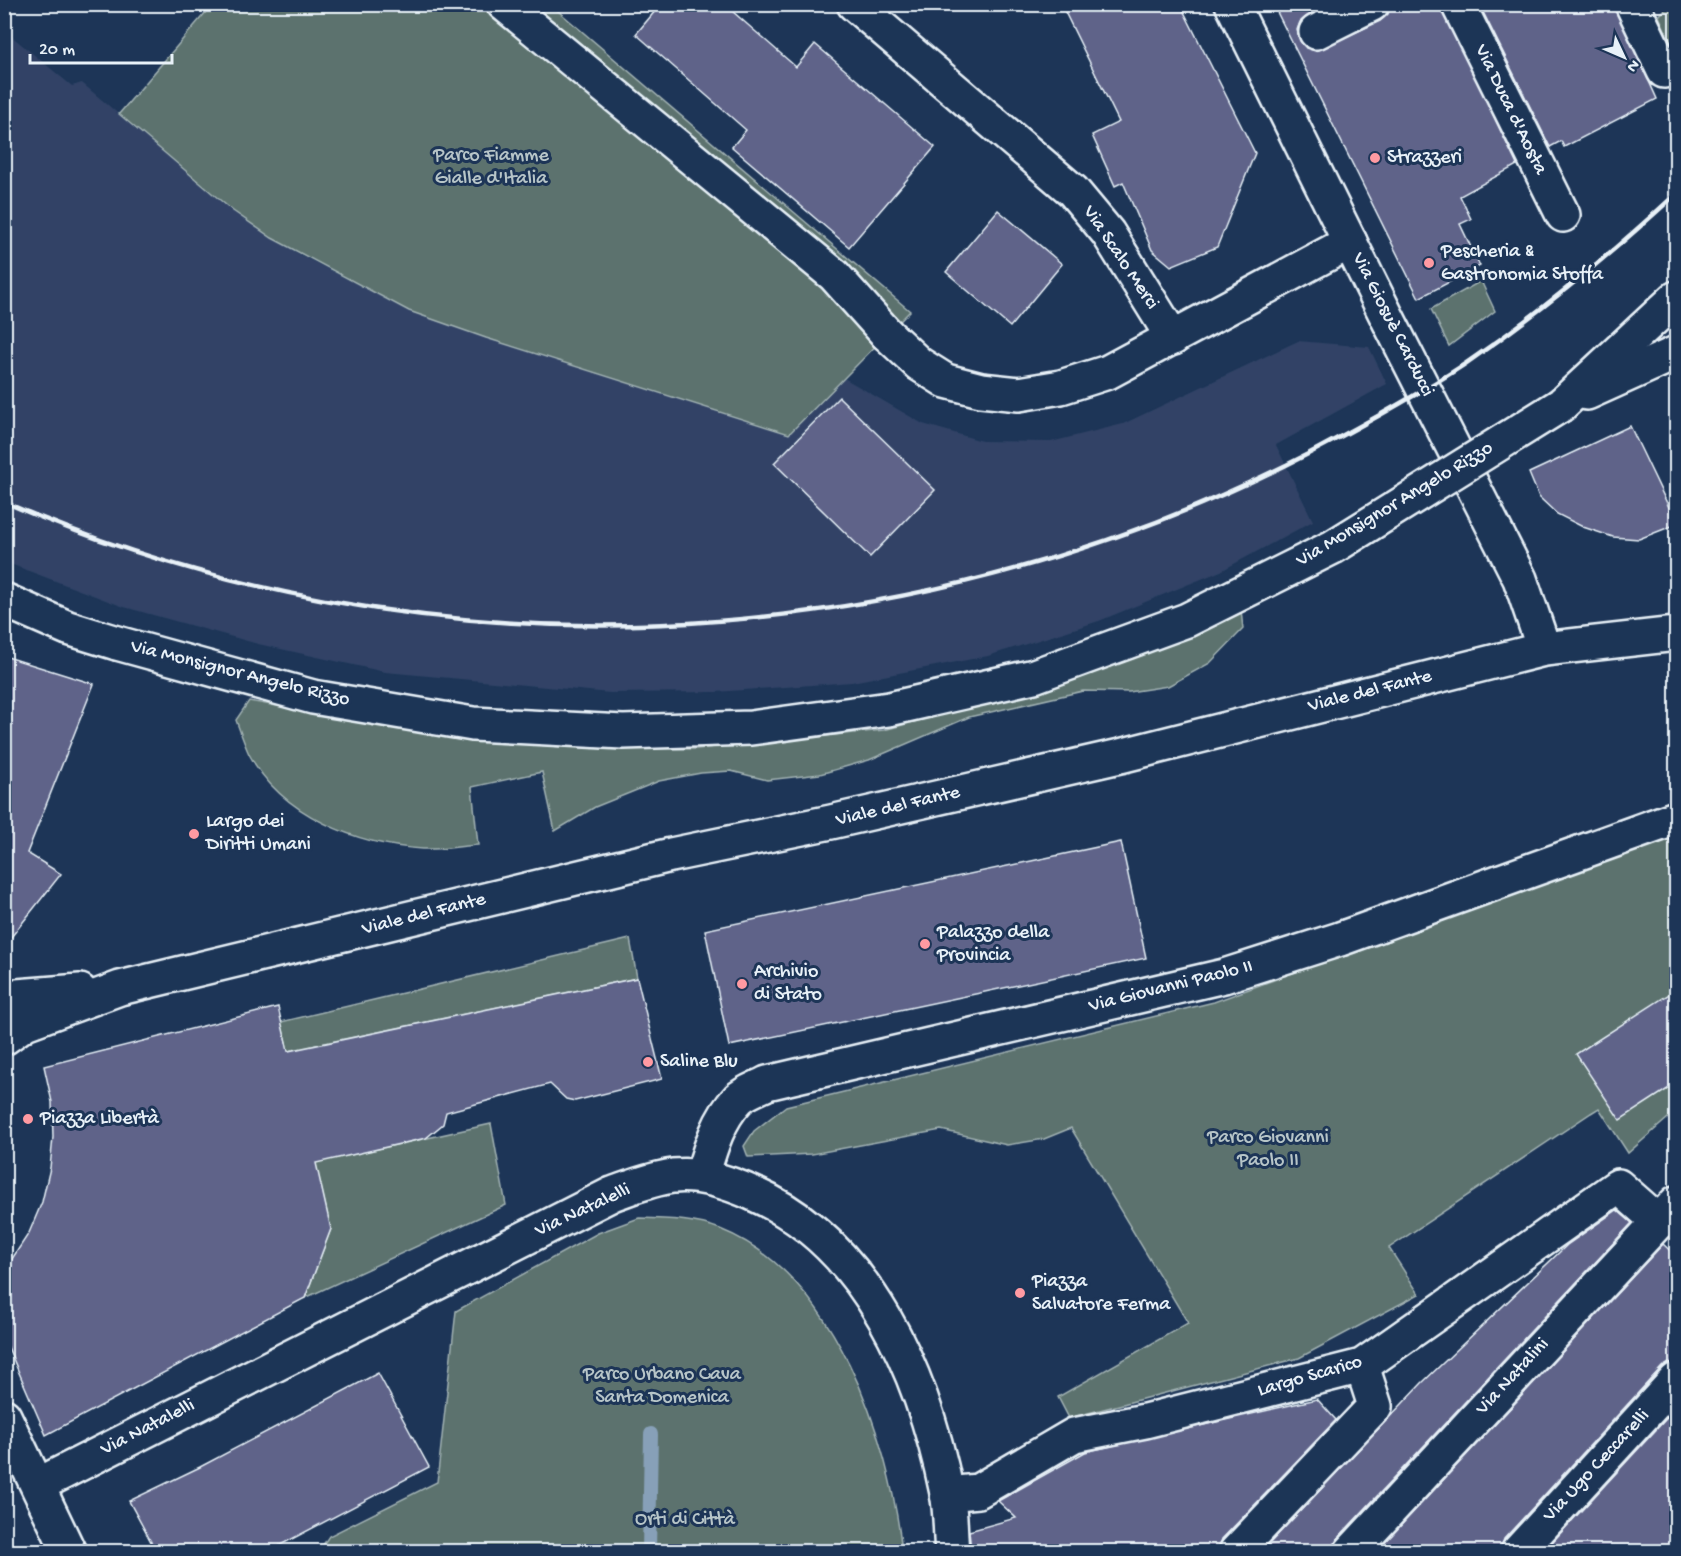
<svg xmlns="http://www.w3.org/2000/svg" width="1681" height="1556" viewBox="0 0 1681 1556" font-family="'Gochi Hand',sans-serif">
  <rect width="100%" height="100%" fill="#1d3557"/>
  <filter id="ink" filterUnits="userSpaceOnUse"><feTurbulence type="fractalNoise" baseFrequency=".0167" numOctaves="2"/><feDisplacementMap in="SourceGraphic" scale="12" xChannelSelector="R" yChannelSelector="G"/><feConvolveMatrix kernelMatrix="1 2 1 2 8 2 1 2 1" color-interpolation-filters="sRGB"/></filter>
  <g filter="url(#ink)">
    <polygon fill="#304366" points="4,30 72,86 82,83 233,211 299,254 409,311 486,338 789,434 844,378 923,424 982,441 1051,442 1123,424 1298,341 1369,347 1387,384 1276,445 1313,521 1221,571 1099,621 988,656 852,682 716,692 610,693 385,672 258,644 124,607 5,562"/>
    <g fill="#5b726e" stroke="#a2b2b3" stroke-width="1.5">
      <polygon points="212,5 551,5 910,311 789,434 486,338 409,311 272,238 233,211 119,114"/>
      <polygon points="1669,5 1676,5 1676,55 1659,16"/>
      <polygon points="1481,281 1495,311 1449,346 1431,309"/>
      <path d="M1241,610l2,19 -33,34 -42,23 -39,6 -46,-1 -114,26 -100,43 -49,14 -53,6 -36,-9 -30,2 -42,8 -64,26 -40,24 -13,-59 -70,15 6,58c-18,1 -37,5 -55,4 -66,-4 -142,-34 -174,-95 -5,-11 -9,-23 -13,-34l13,-19 191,34 122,12 134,2 188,-19 197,-53z"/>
      <polygon points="1676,831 1676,1111 1628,1153 1599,1108 1591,1113 1389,1248 1419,1294 1299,1358 1069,1418 1058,1397 1188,1323 1071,1128 1044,1139 1007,1145 941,1130 812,1154 748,1157 744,1146 754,1131 786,1106 1214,1002"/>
      <polygon points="630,939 637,978 315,1045 337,1158 491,1124 506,1205 305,1298 331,1229 281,1022"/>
      <path d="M639,1218c27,1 55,1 81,11 116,46 169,209 182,322h-583l10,-15 108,-54 19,-171 142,-78z"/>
    </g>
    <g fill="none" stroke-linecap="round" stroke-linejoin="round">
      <polyline stroke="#87a0b8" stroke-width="14" points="649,1552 651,1434"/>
    </g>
    <g fill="#5e6389" stroke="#e8f1f8" stroke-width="1.5">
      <polygon points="661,4 724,4 796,67 815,44 935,147 849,247 732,147 746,130 636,34"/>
      <polygon points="1061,4 1180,4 1255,153 1217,247 1171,266 1152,250 1123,182 1115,186 1092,135 1119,122"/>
      <polygon points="1273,4 1329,4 1307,16 1300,22 1297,30 1300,41 1306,48 1315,51 1380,21 1388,14 1391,4 1440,4 1517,165 1460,196 1471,219 1460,224 1480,266 1419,298"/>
      <polygon points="1479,4 1614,4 1657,99 1564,147 1561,141 1550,147"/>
      <polygon points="998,210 1062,264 1010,327 946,272"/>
      <polygon points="839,397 935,490 870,557 774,463"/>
      <polygon points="1630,426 1677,524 1639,539 1613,537 1583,527 1557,514 1539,497 1529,473"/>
      <polygon points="4,656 94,684 27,853 61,874 4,946"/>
      <polygon points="1121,842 1146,958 729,1046 705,930"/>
      <polygon points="637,978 662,1079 575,1101 566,1099 550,1084 446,1112 443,1124 426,1138 316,1163 331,1229 305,1298 46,1435 4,1338 4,1271 29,1233 42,1202 50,1168 53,1137 52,1102 44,1066 278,1007 288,1051"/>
      <polygon points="1677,989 1677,1083 1620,1120 1576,1054"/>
      <polygon points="1617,1210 1632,1223 1337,1539 1333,1551 1262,1551 1422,1383 1567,1245"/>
      <polygon points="1663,1244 1677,1257 1677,1362 1662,1367 1504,1539 1500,1551 1377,1551"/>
      <polygon points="378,1373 429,1467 269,1551 156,1551 129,1501 200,1467"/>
      <polygon points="1317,1399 1336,1420 1222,1539 1218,1551 971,1551 969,1531 1016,1518 998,1501 1085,1452"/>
      <polygon points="1677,1407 1677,1551 1544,1551"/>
    </g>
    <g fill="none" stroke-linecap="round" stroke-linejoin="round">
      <defs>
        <polyline id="pedestrian" points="504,4 834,275 887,334"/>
        <g id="minor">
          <polyline points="854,4 1073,191 1108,233 1173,338"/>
          <polyline points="1232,4 1389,321 1520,579 1544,649"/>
          <polyline points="1458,4 1563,215"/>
          <polyline points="1632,4 1664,71"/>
          <polyline points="1316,32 1372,4"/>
          <polyline points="887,334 919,364 946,381 981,390 1019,394 1061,387 1108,372 1350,242"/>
          <polyline points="1587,393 1676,353"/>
          <polyline points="1561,405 1676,298"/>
          <polyline points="4,600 68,628 117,643"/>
          <polyline points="4,997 80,991"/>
          <polyline points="4,1038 25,1023 120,988 671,855 831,822 1120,756 1544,649 1676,634"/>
          <path d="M702,1176c8,-27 16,-56 36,-77 7,-7 20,-11 29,-16l457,-107 116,-37 336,-121"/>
          <polyline points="4,1416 69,1552"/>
          <path d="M38,1485l574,-291c20,-7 39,-15 61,-18 27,-3 54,6 79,17 117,51 171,182 195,300 4,19 3,39 5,59"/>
          <polyline points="947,1494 978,1491 1074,1435 1145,1421 1362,1366 1618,1186 1659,1222"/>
          <polyline points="1236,1552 1375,1406 1362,1366"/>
          <polyline points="1351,1552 1676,1203"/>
          <polyline points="1518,1552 1676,1380"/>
        </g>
      </defs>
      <use href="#pedestrian" stroke="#e8f1f8" stroke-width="38"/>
      <use href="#minor" stroke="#e8f1f8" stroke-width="38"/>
      <use href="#pedestrian" stroke="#1d3557" stroke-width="33"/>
      <use href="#minor" stroke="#1d3557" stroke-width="33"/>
      <path stroke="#e8f1f8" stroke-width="4.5" d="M4,502c418,182 900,160 1304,-48 53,-28 107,-57 157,-90 73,-50 147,-111 211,-170"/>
      <defs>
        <polyline id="minor-bridge" points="117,643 313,697 473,724 623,732 751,728 889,709 1034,676 1187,620 1333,547 1561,405"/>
      </defs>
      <use href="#minor-bridge" stroke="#e8f1f8" stroke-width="38" stroke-linecap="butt"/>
      <use href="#minor-bridge" stroke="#1d3557" stroke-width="33"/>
    </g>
  </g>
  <g fill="#ff9aa2" stroke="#1d3557" stroke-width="2">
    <circle cx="1375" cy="158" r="6"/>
    <circle cx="1429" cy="263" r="6"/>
    <circle cx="194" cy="834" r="6"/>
    <circle cx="925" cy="944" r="6"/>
    <circle cx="742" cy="984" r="6"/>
    <circle cx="648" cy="1062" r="6"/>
    <circle cx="28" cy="1119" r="6"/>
    <circle cx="1020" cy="1293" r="6"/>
  </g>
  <g text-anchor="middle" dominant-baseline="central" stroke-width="6" stroke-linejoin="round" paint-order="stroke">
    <g font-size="20" fill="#e8f1f8" stroke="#1d3557">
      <text transform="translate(1510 110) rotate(64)">Via Duca d'Aosta</text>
      <text transform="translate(1120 258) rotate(56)">Via Scalo Merci</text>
      <text transform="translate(1392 325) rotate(63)">Via Giosuè Carducci</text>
      <text transform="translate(1395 505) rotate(-31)">Via Monsignor Angelo Rizzo</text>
      <text transform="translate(240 674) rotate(14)">Via Monsignor Angelo Rizzo</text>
      <text transform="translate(1370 692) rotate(-14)">Viale del Fante</text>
      <text transform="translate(898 807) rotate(-13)">Viale del Fante</text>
      <text transform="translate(424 915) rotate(-14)">Viale del Fante</text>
      <text transform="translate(1171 987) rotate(-14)">Via Giovanni Paolo II</text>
      <text transform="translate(583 1211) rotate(-25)">Via Natalelli</text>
      <text transform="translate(1310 1377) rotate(-16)">Largo Scarico</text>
      <text transform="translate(1513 1377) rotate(-47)">Via Natalini</text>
      <text transform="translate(148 1428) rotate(-27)">Via Natalelli</text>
      <text transform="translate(1597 1466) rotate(-47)">Via Ugo Ceccarelli</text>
    </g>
    <g font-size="20" fill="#b7c5c8" stroke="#1d3557">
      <text x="491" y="156">Parco Fiamme<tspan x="491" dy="23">Gialle d'Italia</tspan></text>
      <text x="1268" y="1138">Parco Giovanni<tspan x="1268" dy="23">Paolo II</tspan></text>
      <text x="662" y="1375">Parco Urbano Cava<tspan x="662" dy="23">Santa Domenica</tspan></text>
      <text x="685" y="1520">Orti di Città</text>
    </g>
    <g font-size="20" fill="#e8f1f8" stroke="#1d3557" text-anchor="start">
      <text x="1387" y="158">Strazzeri</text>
      <text x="1441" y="252">Pescheria &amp;<tspan x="1441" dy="23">Gastronomia Stoffa</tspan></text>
      <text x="206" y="822">Largo dei<tspan x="206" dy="23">Diritti Umani</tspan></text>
      <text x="937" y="933">Palazzo della<tspan x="937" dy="23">Provincia</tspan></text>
      <text x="754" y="972">Archivio<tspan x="754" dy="23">di Stato</tspan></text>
      <text x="660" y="1062">Saline Blu</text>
      <text x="40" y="1119">Piazza Libertà</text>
      <text x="1032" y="1282">Piazza<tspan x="1032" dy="23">Salvatore Ferma</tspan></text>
    </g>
  </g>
  <rect width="1681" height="1556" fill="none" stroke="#1d3557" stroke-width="24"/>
  <rect x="12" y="12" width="1657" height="1532" fill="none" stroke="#e8f1f8" stroke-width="2" filter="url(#ink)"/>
  <g transform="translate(1624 57) rotate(134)" stroke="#1d3557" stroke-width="4.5" paint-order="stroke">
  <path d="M0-4.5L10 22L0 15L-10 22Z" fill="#e8f1f8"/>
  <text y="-9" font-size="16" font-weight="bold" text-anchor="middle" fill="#e8f1f8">N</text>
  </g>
  <path d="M30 54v9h142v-9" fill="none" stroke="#e8f1f8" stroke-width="3"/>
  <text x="39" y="54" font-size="18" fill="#e8f1f8" stroke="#1d3557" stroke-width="4.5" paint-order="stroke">20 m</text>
</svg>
